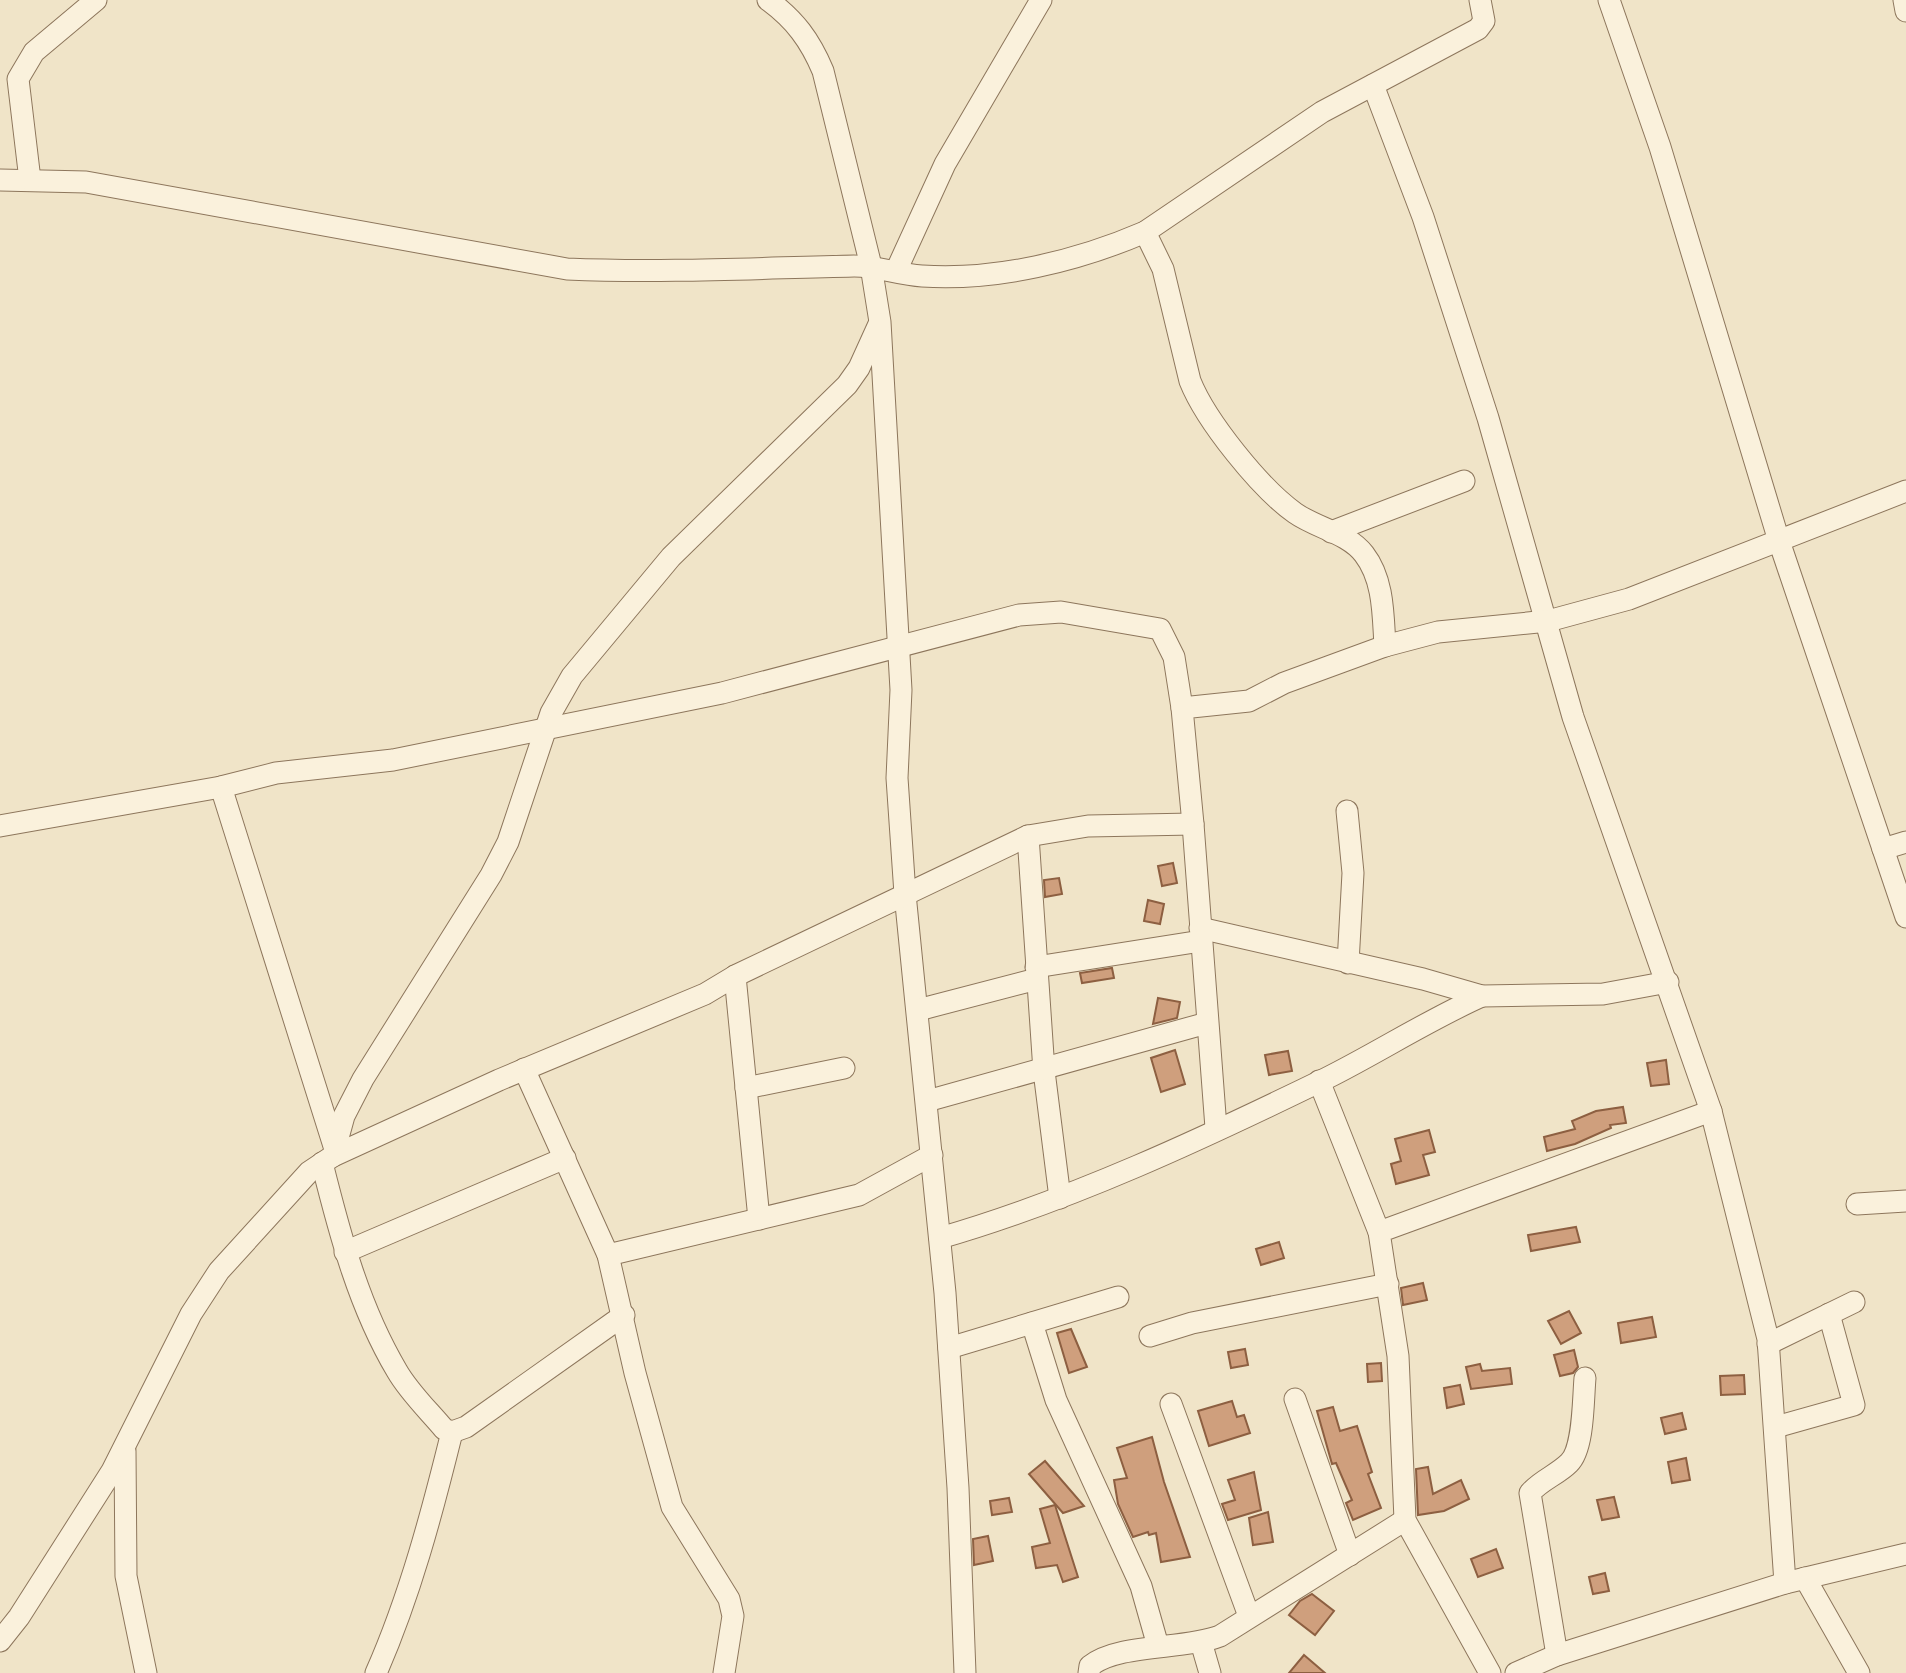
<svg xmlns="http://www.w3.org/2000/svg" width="1906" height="1673" viewBox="0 0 1906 1673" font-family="'Zilla Slab',serif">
  <rect width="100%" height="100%" fill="#f0e4c8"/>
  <g fill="#cf9f7d" stroke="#8d5f41" stroke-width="2">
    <polygon points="1173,863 1177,883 1162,886 1158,866"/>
    <polygon points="1059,878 1062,894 1045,897 1044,880"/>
    <polygon points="1148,900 1164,904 1160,924 1144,921"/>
    <polygon points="1112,968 1114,978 1082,983 1080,973"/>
    <polygon points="1158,998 1180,1002 1177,1018 1153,1024"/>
    <polygon points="1175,1050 1185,1084 1161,1092 1151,1058"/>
    <polygon points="1288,1051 1292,1071 1269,1075 1265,1055"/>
    <polygon points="1666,1060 1669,1084 1651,1086 1647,1063"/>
    <polygon points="1623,1107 1626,1123 1610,1125 1611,1128 1575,1144 1547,1151 1544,1137 1575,1129 1572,1121 1596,1111"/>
    <polygon points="1429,1130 1435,1152 1423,1155 1429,1175 1396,1184 1391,1164 1401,1161 1395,1139"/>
    <polygon points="1576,1227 1580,1242 1531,1251 1528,1235"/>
    <polygon points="1279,1242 1284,1258 1261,1265 1256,1249"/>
    <polygon points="1423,1283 1427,1300 1403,1305 1401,1288"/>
    <polygon points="1569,1311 1581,1333 1561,1344 1548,1321"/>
    <polygon points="1652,1317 1656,1337 1621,1343 1618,1323"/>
    <polygon points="1071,1329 1087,1367 1069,1373 1057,1333"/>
    <polygon points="1245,1349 1248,1365 1231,1368 1228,1352"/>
    <polygon points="1574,1350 1578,1367 1573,1373 1560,1376 1554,1355"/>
    <polygon points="1381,1363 1382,1381 1368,1382 1367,1364"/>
    <polygon points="1480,1364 1482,1371 1510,1368 1512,1384 1471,1389 1466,1367"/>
    <polygon points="1744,1375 1745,1394 1721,1395 1720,1376"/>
    <polygon points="1460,1385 1464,1404 1447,1408 1444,1388"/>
    <polygon points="1232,1401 1237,1417 1244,1415 1250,1433 1209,1446 1198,1411"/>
    <polygon points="1333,1407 1340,1431 1357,1426 1372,1472 1368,1474 1381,1508 1353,1520 1346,1503 1352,1500 1336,1463 1332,1464 1317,1411"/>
    <polygon points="1682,1413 1686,1429 1665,1434 1661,1418"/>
    <polygon points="1152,1437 1164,1482 1190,1557 1161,1562 1156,1533 1149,1535 1148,1532 1133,1537 1118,1504 1114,1480 1127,1478 1117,1448"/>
    <polygon points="1686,1458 1690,1480 1672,1483 1668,1462"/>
    <polygon points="1045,1461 1084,1506 1063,1513 1029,1474"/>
    <polygon points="1428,1467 1433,1494 1461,1480 1469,1499 1444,1511 1418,1515 1416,1469"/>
    <polygon points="1254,1472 1261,1510 1228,1520 1222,1504 1235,1500 1228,1480"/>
    <polygon points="1614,1497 1619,1517 1602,1520 1597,1500"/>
    <polygon points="1009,1498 1012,1512 992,1515 990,1501"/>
    <polygon points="1055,1505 1078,1577 1063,1582 1057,1565 1036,1568 1032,1547 1050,1543 1040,1509"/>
    <polygon points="1268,1512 1273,1542 1253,1545 1249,1518"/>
    <polygon points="988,1536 993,1561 974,1565 973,1539"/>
    <polygon points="1496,1549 1503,1568 1478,1577 1471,1559"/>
    <polygon points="1605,1573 1609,1591 1593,1594 1589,1577"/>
    <polygon points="1312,1594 1334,1611 1315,1635 1289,1615 1300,1601"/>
    <polygon points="1304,1655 1325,1673 1289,1673"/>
  </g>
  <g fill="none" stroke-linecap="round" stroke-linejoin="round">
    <defs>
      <g id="minor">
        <path d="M768,0c27,20 42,40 55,71l48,195 9,56 21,368 -4,88 8,116 40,399 13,195 7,185"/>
        <polyline points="1609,0 1660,147 1779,541 1906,917"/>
        <polyline points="1904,0 1906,11"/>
        <polyline points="1373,85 1423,217 1488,418 1573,717 1711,1111 1768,1339 1785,1583"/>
        <path d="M0,180l86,2 481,87c96,4 192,-1 287,-3 24,0 45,9 68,10 74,5 156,-15 223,-44l177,-120 156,-83 6,-8 -4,-21"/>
        <polyline points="30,180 18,79 34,52 96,0"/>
        <path d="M1145,232l18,37 27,112c16,40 70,107 105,132 21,15 53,20 69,41 20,26 19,61 21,92"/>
        <polyline points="896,271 945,164 1041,0"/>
        <polyline points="1331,532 1464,481"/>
        <polyline points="221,787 334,1146"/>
        <polyline points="1347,811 1353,873 1348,963"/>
        <polyline points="1193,824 1216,1128"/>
        <polyline points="0,826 221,787 276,773 393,760 722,693 1019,615 1061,612 1160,629 1174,657 1182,708"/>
        <polyline points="1028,836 1044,1071 1060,1198"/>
        <polyline points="1883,849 1906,842"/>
        <polyline points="1200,928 1423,979 1482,996 1603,994 1668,982"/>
        <polyline points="1036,967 1201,941"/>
        <polyline points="735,976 759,1219"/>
        <polyline points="918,1010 1037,979"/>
        <polyline points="524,1069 608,1255 635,1373 672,1507 729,1599 733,1616 724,1673"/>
        <polyline points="1319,1081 1379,1232"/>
        <polyline points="746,1088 844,1068"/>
        <polyline points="927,1101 1207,1023"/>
        <polyline points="333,1156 344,1116 363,1079 491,875 508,842 551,713 572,676 671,557 847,385 859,368 879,324"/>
        <path d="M322,1163c18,72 37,144 75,208 12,21 31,39 47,58l8,3 14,-5 158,-112"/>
        <polyline points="1857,1204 1906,1201"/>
        <path d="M940,1238c132,-38 264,-100 387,-160 52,-26 101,-58 155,-82"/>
        <polyline points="345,1252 565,1158"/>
        <polyline points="608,1255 859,1195 932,1155"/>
        <polyline points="1032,1323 1056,1400 1141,1586 1158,1646"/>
        <polyline points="1150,1336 1192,1323 1388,1284"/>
        <polyline points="1768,1344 1854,1302"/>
        <polyline points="949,1348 1118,1297"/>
        <polyline points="1295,1399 1350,1555"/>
        <polyline points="1171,1404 1249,1616"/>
        <polyline points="1776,1427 1854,1405 1829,1314"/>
        <polyline points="125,1451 126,1576 146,1673"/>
        <polyline points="1805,1578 1859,1673"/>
        <polyline points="0,1641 19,1617 112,1471 191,1314 219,1271 309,1172 333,1156 499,1080 705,994 735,976 1028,836 1088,826 1193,824 1182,708 1249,701 1284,683 1385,646 1438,632 1548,621 1629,599 1906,491"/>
        <polyline points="1201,1642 1210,1673"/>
        <path d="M1557,1655l-27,-162c11,-13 27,-18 39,-30 15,-14 14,-64 16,-85"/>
        <path d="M376,1673c34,-77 56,-160 76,-241"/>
        <path d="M1089,1673l1,-7c29,-23 94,-16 130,-30l185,-116"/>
        <polyline points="1490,1673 1405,1520 1398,1356 1379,1232 1711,1111"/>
        <polyline points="1516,1673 1557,1655 1785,1583 1906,1554"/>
      </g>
    </defs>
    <use href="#minor" stroke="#8d765c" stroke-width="23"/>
    <use href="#minor" stroke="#faf1dc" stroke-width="21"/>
  </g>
</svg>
